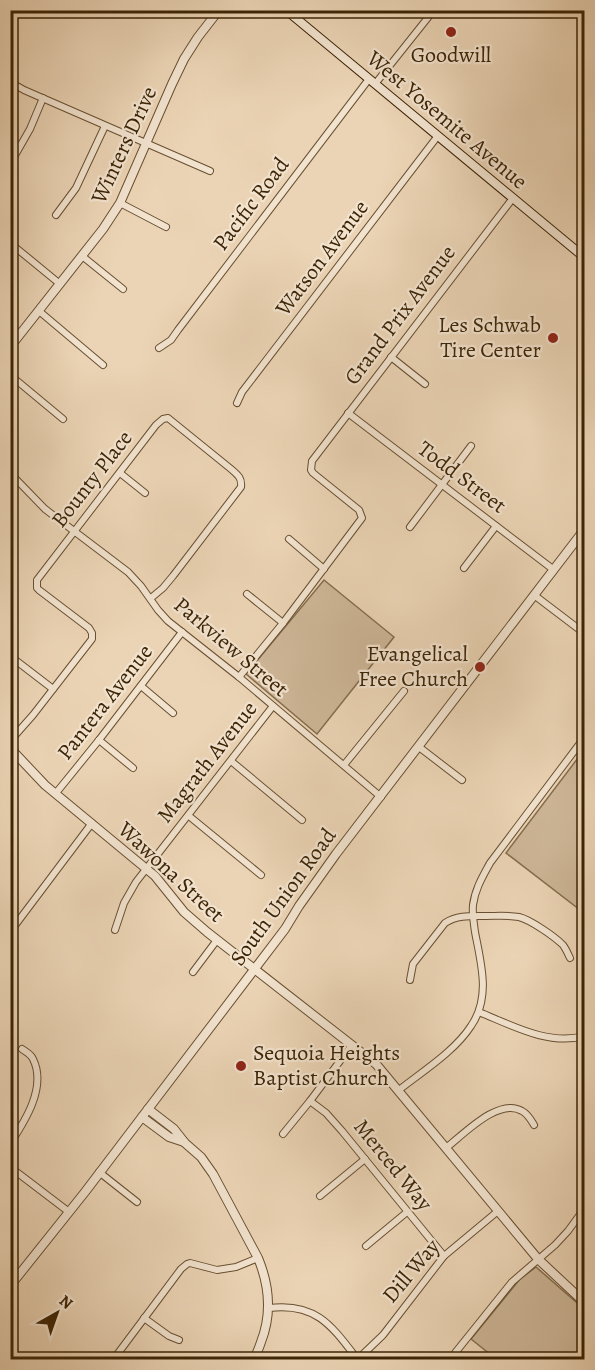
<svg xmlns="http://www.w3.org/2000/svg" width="595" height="1370" viewBox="0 0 595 1370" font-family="Alegreya,serif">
  <rect width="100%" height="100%" fill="#ebd4b5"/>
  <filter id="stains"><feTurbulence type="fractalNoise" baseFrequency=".00333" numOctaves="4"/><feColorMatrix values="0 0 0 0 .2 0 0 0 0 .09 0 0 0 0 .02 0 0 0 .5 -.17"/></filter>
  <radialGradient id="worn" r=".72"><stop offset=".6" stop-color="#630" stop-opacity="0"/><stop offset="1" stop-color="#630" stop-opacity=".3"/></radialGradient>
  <g fill="#cdb697" stroke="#846d4e" stroke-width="1.5">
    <polygon points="324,580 394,637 317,734 246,674"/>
    <polygon points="584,750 584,913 506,853"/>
    <polygon points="536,1267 584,1309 584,1359 496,1359 471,1339 520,1279"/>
  </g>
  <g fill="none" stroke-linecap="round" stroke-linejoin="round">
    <defs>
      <g id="minor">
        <polyline points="10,82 24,90 210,171"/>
        <polyline points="375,84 434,10"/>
        <polyline points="10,164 30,129 43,98"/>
        <polyline points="120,203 166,227"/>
        <polyline points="56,215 76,188 105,126"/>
        <polyline points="10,243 60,284"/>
        <polyline points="82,256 123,289"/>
        <polyline points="39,311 103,365"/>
        <polyline points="159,348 171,340 178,330 369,79"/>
        <polyline points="391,357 425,384"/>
        <polyline points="10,375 63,419"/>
        <polyline points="237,403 242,392 437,137"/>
        <polyline points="348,413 554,570"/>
        <polyline points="10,473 45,509 128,572 141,586 158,610 168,621 239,677 381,797"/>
        <polyline points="120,473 145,493"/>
        <polyline points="410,527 471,446"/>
        <polyline points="289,539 324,569"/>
        <polyline points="464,568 496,526"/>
        <polyline points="247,594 283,623"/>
        <polyline points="534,595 584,633"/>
        <polyline points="10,656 53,689"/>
        <polyline points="239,677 283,623 362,518 359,510 313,473 311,470 312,461 513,198"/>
        <polyline points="141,686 173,713"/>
        <polyline points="99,740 133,768"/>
        <path d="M10,741l23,-26 59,-76v-6l-3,-5 -50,-38 -2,-2v-8l119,-155 7,-6 5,-1 63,51c7,6 11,9 10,18l-68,89 -10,12 -12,10"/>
        <polyline points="419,747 462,780"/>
        <polyline points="231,761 302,820"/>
        <polyline points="344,765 404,691"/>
        <polyline points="56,793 99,740 182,632"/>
        <polyline points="189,816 261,875"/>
        <polyline points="115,930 124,903 136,882 273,706"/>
        <polyline points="10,932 92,823"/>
        <polyline points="193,972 217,940"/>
        <path d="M410,980l3,-16 32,-41c12,-8 26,-7 41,-7 11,0 22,-1 33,1 12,3 36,20 44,28 3,4 5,9 7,13"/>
        <path d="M479,1012c32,13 70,34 105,24"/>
        <polyline points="581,1038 584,1053"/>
        <path d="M399,1090c24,-19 56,-39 72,-64 20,-29 10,-62 4,-94 -1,-8 -3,-18 -2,-27 2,-16 10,-29 17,-42l94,-125"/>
        <polyline points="310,1101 326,1113 342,1131 444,1256"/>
        <polyline points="283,1134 310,1101 352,1045"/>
        <path d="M10,1144c15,-23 37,-57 23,-85 -2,-5 -7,-7 -11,-10"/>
        <path d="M446,1148c18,-14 53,-51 76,-37 6,3 9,9 12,14"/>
        <polyline points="10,1167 69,1212"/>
        <polyline points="99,1172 137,1202"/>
        <polyline points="320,1196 365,1159"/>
        <polyline points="366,1246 407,1212"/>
        <path d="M269,1308c47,-6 63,18 89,52"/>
        <polyline points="144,1318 169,1336 179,1340"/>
        <polyline points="358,1359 383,1335 444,1256 498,1211"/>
        <polyline points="113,1360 181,1269 187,1264 190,1263 217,1270 236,1267 258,1258"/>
        <polyline points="452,1360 455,1353 512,1282 555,1245 568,1231 584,1209"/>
      </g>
      <g id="tertiary">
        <polyline points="10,347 103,229 120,203 172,84 184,59 198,37 219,10"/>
        <polyline points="10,748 45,785 155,876 184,912 207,932 376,1064 538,1259 584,1302"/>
        <path d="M148,1109l26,20 11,14 16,14 12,17 45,84c12,29 14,56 3,84 -2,6 -4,12 -8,18"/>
        <polyline points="142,1117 169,1137 184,1142"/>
        <polyline points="10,1286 85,1192 285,929 299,906 336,854 584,530"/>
      </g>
      <polyline id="secondary" points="286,10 584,257"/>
    </defs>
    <use href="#minor" stroke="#685031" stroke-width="8"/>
    <use href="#tertiary" stroke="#685031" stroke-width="10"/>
    <use href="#secondary" stroke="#3c2405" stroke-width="10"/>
    <use href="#minor" stroke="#f2e3cf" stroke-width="6"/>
    <use href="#tertiary" stroke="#f2e3cf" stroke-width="8"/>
    <use href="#secondary" stroke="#f2e3cf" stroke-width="8"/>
  </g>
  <g fill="#8f2418" stroke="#f2e3cf" stroke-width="2">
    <circle cx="451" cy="32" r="6"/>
    <circle cx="553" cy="338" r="6"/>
    <circle cx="480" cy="667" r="6"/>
    <circle cx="241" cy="1066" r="6"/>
  </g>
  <g text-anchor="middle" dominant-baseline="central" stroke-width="4.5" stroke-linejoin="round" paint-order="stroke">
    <g font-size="22" fill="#3c2405" stroke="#f2e3cf" text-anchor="end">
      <text x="451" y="55" text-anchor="middle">Goodwill</text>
      <text x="541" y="325">Les Schwab<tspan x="541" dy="25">Tire Center</tspan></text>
      <text x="468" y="654">Evangelical<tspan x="468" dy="25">Free Church</tspan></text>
      <text x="253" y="1053" text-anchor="start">Sequoia Heights<tspan x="253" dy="25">Baptist Church</tspan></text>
    </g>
    <g font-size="22" fill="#3c2405" stroke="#f2e3cf">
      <text transform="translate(447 120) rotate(40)">West Yosemite Avenue</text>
      <text transform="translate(124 145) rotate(-65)">Winters Drive</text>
      <text transform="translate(251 204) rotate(-53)">Pacific Road</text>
      <text transform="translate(322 258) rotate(-53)">Watson Avenue</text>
      <text transform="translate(400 315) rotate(-53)">Grand Prix Avenue</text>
      <text transform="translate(462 477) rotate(37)">Todd Street</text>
      <text transform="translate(92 479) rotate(-52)">Bounty Place</text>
      <text transform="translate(231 647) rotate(40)">Parkview Street</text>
      <text transform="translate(105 702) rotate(-52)">Pantera Avenue</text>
      <text transform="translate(207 762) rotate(-52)">Magrath Avenue</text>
      <text transform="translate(171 872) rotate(43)">Wawona Street</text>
      <text transform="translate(283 897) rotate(-54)">South Union Road</text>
      <text transform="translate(393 1165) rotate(51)">Merced Way</text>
      <text transform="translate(411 1271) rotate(-50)">Dill Way</text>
    </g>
  </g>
  <rect width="595" height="1370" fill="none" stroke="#ebd4b5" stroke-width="36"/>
  <rect x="12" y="12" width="571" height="1346" fill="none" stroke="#3c2405" stroke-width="3"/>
  <rect x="18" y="18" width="559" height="1334" fill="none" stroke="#3c2405" stroke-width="1.5"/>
  <g transform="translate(57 1313) rotate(40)" stroke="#f2e3cf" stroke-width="4.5" paint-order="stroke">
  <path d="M0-4.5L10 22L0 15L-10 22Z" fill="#3c2405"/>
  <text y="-9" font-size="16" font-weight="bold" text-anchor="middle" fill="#3c2405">N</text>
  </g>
  <rect width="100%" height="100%" filter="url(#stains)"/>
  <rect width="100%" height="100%" fill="url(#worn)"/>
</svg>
